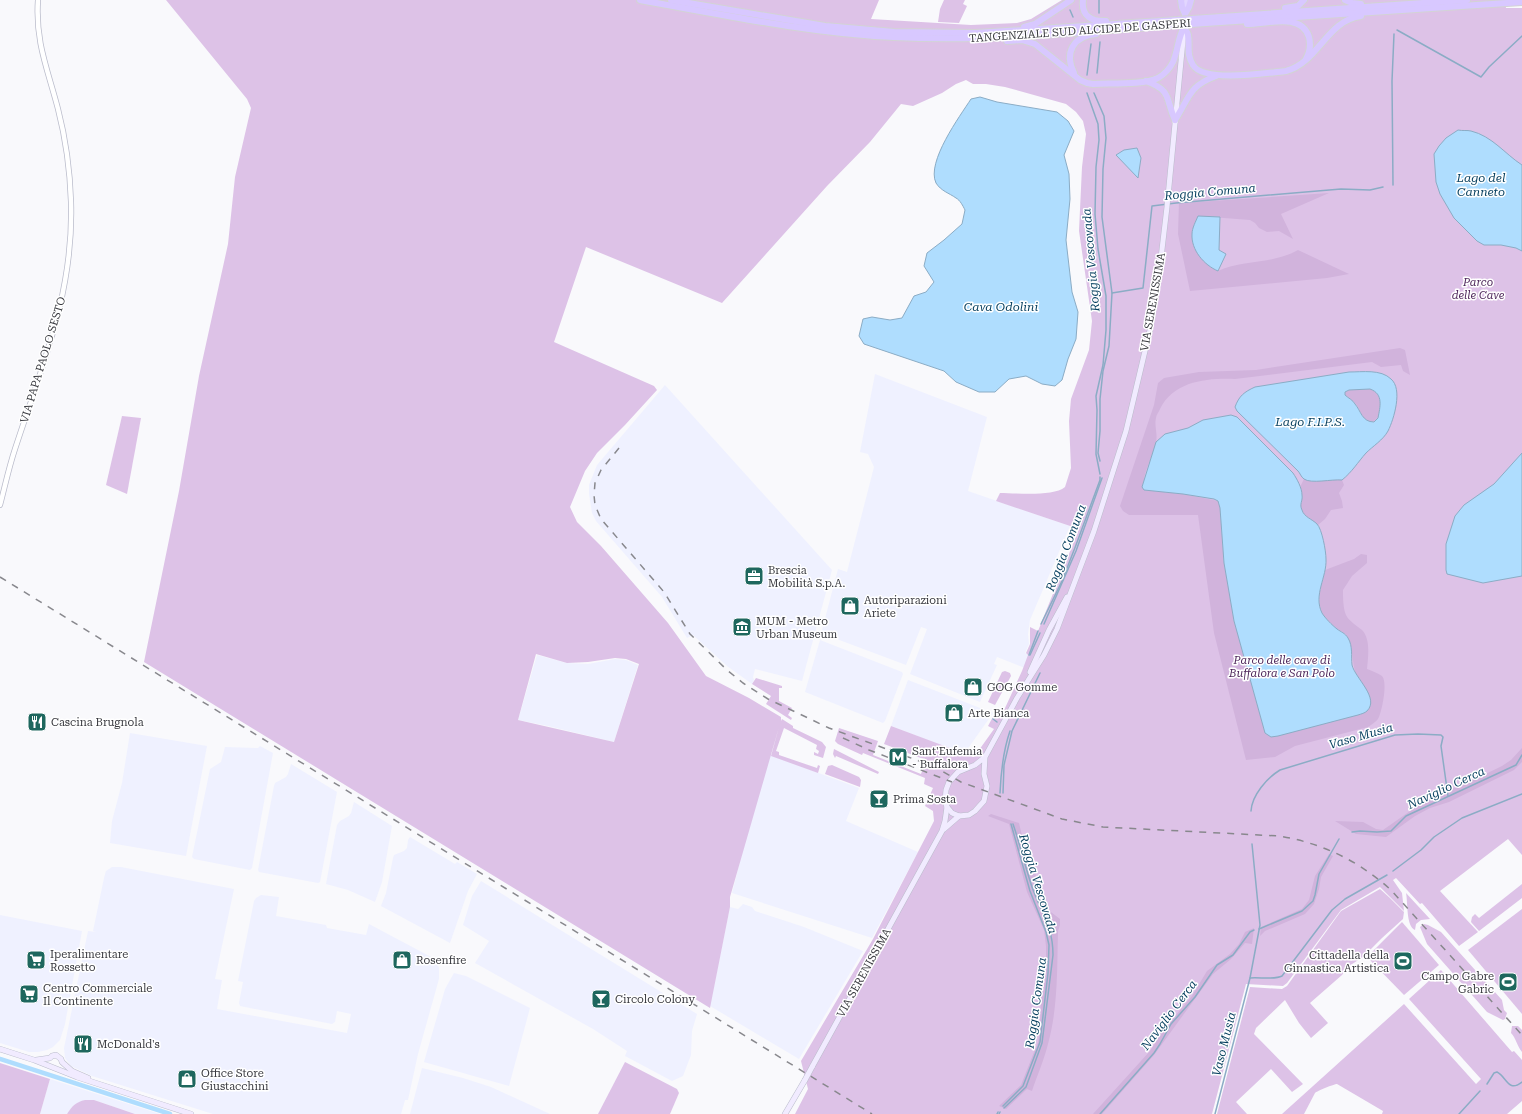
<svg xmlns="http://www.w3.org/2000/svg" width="1522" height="1114" viewBox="0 0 1522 1114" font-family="'Roboto Serif',serif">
  <rect width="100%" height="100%" fill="#f9f9fc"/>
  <g fill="#eff1ff">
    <polygon points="875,374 987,417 968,491 1070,526 1030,620 1028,634 1029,644 1025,653 1030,656 1025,668 997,657 994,664 997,665 980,702 910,674 927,629 921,627 906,665 826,635 822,630 838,569 847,572 874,467 868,454 860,452"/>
    <polygon points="665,385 832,570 802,681 755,669 753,677 754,680 752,684 727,666 693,635 687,638 662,597 596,521 592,513 589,494 589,485 597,465"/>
    <polygon points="820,640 902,672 903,674 885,721 883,723 805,692"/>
    <polygon points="537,655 567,663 588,664 615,659 626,660 638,665 614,742 548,726 518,720"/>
    <polygon points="908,680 993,713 964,754 891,726"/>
    <polygon points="130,733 207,746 186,856 110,843 112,821 122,783"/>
    <polygon points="260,746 273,753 252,868 250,870 194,859 192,857 210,769 221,762 225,747 258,748"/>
    <polygon points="770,755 859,788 846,821 918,852 872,938 732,893 758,790"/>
    <polygon points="291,764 337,792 320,882 318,883 259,872 258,870 274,786 275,783 286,777 288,774"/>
    <polygon points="354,802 392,826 382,882 375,902 348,890 326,884 337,825 340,821 349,816 351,813"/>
    <polygon points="410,837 455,864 457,862 477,874 468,891 450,943 381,906 386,893 393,858 394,855 404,851 407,848 408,840"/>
    <polygon points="112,867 121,867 234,889 215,979 222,980 217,1009 347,1033 351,1014 337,1011 335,1022 332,1024 240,1006 239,1003 243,982 238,981 254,901 256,898 261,895 279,897 276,916 326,925 327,928 366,935 369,924 433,958 437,963 439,968 439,979 418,1054 408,1100 405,1100 401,1114 213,1114 92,1076 71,1066 65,1058 64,1048 88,931 96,932 93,931 104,878 106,871"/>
    <polygon points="481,881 697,1014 692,1031 691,1055 683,1076 672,1081 625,1056 627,1051 593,1029 475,963 489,941 463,925 472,896"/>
    <polygon points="743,904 752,907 755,911 804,927 863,951 799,1059 710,1006 730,907 738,909"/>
    <polygon points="0,915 82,931 65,1024 60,1040 53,1047 47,1050 38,1052 29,1052 0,1043"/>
    <polygon points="454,973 466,976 530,1008 509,1086 424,1062 445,989"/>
    <polygon points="422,1068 463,1078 491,1087 550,1114 410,1114"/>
    <polygon points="50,1079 160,1114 135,1114 94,1100 85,1100 72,1107 67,1114 40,1114"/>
  </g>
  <g fill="#ddc2e7" fill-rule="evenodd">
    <path d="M166,0h713l-8,19 100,6 46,-2 14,-4 31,-19h443l1,8h16v847l-14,-16 -68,52 38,41 -19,14 -37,-43 -2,1 -24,-26 -3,2 9,13 2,18 -24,-24 -39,23 -54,73 -4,3 -37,-2 -34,130h-417l13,-25 -7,-28 72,-122 61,-118 -1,-10 -8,-5 8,-18 -9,-4 1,-6 -62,-25 -1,2 -24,-11 -3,-3 4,-13 39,13 -5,14 48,19 5,-14 -42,-16 7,-18 83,31 20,-28 -6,-3 7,-13 6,3 -1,3 22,-48 6,-16 -2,-2 4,-9v-17l8,4 41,-102 -83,-28 4,-8c16,0 53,4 65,-6l6,-19 -2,-47 2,-22 18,-49 3,-29 -13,-90 3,-64 4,-33 -3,-13 -7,-9 -10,-8 -61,-17 -19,-3h-13l-7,-4 -10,4 -14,9 -29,13 -12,-2 -31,38 -43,44 -105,117 -136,-56 -32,95 100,44 3,4 -32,35 -28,28 -12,18 -15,36 7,15 24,24 67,77 38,53 43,22 32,19v4l1,-2 11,7v2l29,14 4,5 -3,11 -9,-3v-3l4,2 1,-3 -3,-2 1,-4 -33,-17 -8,23 3,1v3l38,13 1,-3 2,1 -2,7 -47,-17 8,-29 -49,170v10l-20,101 -566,-346 35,-171 20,-115 29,-132 7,-67 16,-69 -4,-9zM536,654l31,9 21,-1 27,-4 11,1 13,5 -25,78 -96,-22z"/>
    <polygon points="944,0 965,0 963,4 967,6 959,23 938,22 940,9"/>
    <polygon points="122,416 141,418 127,494 106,485"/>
    <polygon points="1005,671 1010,673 1011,676 995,705 988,702 1002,672"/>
    <polygon points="756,678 782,686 782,688 779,688 779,701 792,708 788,715 792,718 791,720 766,704 771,696 752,684"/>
    <polygon points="834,749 879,772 878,774 836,756 835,758 833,754"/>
    <polygon points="832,765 859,777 861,780 860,787 825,774 828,766"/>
    <polygon points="1522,884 1522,898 1479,931 1471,922 1472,917 1475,914 1479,918"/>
    <polygon points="1380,889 1390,898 1404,912 1403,919 1382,938 1363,957 1349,966 1342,975 1310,1003 1328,1023 1311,1038 1299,1023 1285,1000 1256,1028 1254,1034 1303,1084 1292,1092 1271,1069 1236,1102 1247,1114 1217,1114 1250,987 1282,989 1287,986 1341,911"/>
    <path d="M1406,893l24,26 -9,1 -5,4 -1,6c-9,-4 -7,-27 -9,-37z"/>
    <polygon points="1522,909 1522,1014 1468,950"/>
    <polygon points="1402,922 1439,965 1404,995 1367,957"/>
    <polygon points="1424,924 1428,925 1441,932 1502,1000 1504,1010 1507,1013 1505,1019 1503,1020 1487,1012 1427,944 1420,927"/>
    <path d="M1441,970l71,82 2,-1 8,9v41l-15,13h-125l1,-3 -46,-27c-3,0 -20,7 -22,9l-11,21h-22l122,-110 72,80 5,-5 -72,-80z"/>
    <path d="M1512,1026h6l4,4v22c-5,-6 -6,-14 -11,-19z"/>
    <polygon points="625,1062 677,1089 679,1093 670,1114 598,1114"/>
    <polygon points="0,1063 50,1079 40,1114 0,1114"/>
    <path d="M85,1100h9l41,14h-68c5,-8 9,-12 18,-14z"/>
  </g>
  <g fill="#d1b3dc">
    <path d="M1329,193l-48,21 12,25 -14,-8 -12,1 -8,-4 -4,-5 -5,-3 -52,-4 20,55c26,-12 53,-6 80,-21l51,24 -22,4 -137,13 -12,-57 1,-32 3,1z"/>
    <path d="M1400,348l5,2 5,25 -7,-4 -2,-6 -20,2 -9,-5 -137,17c-28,-1 -61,2 -75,30 -1,3 -4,6 -4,9 -2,8 2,16 0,24 -3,16 -15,32 -12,48l39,4 35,7 2,7 4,55 10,58 31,112 6,4 93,-51c-16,-17 -7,-32 -18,-51 -3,-4 -9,-5 -12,-9 -4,-4 -10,-9 -12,-14 -6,-13 0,-29 3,-42l29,-11 7,-5 6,1v8l-15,13 -9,14c0,7 0,18 3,25 3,6 10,10 16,15 9,9 6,28 5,39 5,2 11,4 15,7 6,6 0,36 -4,43 -2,3 -6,5 -10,8l-73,19 -20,11 -29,3 -32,-127 -16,-118h-69l-6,-4 -3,-5 34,-101 4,-22 6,-5 35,-6 57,-2z"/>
    <path d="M1371,389c3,2 5,3 7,6 4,5 3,23 -4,26 -10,5 -14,-13 -19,-18 -3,-3 -7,-5 -10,-8v-3l4,-2z"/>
    <path d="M1304,479c12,5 25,-1 38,1l2,5 -5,8 3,8 1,7 -12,2 -6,9 -7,6c-6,-5 -17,-10 -18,-19 0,-8 3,-9 0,-19z"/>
    <polygon points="1522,748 1522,762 1514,770 1449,802 1430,808 1415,816 1386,837 1356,834 1335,821 1363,822 1376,829 1383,830 1413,809 1427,801 1451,789 1467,783 1502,766 1511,760"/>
    <path d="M991,814l28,9 7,29 4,3 12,42 5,12 13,10v6l-2,6c-1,38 0,77 -10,113 -4,16 -11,32 -16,47l-5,-2 -21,20 -7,-3 22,-21 17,-43 2,-14 1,-29 5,-30v-23l-2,-16 -17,-38 -18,-68 -21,-8z"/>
    <polygon points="1329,854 1333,856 1321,877 1319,889 1314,904 1305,914 1265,931 1260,936 1261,927 1302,909 1309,900 1315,876"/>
    <polygon points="1254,928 1252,944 1245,943 1231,959 1213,974 1154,1055 1102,1114 1093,1114 1150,1051 1165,1028 1192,996 1207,971 1230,954 1239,944 1245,932"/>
  </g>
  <g fill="#afddfe" stroke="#8bacc5" fill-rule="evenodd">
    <path d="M980,97l17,5 60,10 11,9 6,10 -10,24 5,19 1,25 -4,41 6,52 6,20 -2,27 -8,20 -6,21 -7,6 -13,-2 -16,-8 -17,3 -14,13h-16l-23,-10 -12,-11 -80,-27 -5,-8 4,-17 9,-2 18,3 12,-2 12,-22 12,-4 8,-10 -10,-16 3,-13 17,-13 18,-16 3,-14c-2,-4 -5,-10 -9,-12 -7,-5 -15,-7 -20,-15 -10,-21 24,-67 35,-84z"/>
    <path d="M1458,130c5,1 9,0 13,1 21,5 34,23 51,34v86l-6,-3 -15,-3h-17l-7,-4 -23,-23 -14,-24 -4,-12 -2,-28 5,-8 7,-8z"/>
    <polygon points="1137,148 1141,158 1138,178 1116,155 1124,150"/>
    <path d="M1198,216l22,1 -1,33 7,4 -8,17c-14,-6 -27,-21 -26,-37 0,-6 4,-13 6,-18z"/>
    <path d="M1349,372c13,0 32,-3 42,7 12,10 3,40 -3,52 -5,9 -15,15 -22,22 -8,9 -14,19 -24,27 -10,-1 -31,4 -38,-1 -3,-2 -4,-6 -6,-8l-61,-60 -2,-4c4,-11 9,-15 20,-20zM1370,389c14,5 10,18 8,29l-4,4c-12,0 -13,-11 -19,-18 -2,-4 -7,-6 -10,-9v-3l4,-2z"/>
    <path d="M1231,415l6,2 56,56c4,6 9,15 9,22 1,6 -3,9 0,15 2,7 10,9 15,14 5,5 9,27 9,35 1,18 -13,36 -4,54 3,5 10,12 15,16 4,3 8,4 11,9 5,8 3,18 4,27 3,13 28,33 15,46 -2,2 -6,3 -9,4l-80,21 -7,1 -6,-4 -31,-112 -10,-58 -4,-55 -2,-7 -4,-2 -31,-5 -39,-4 -2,-3 14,-45 9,-8 23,-6 15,-8z"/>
    <polygon points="1522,453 1522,576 1483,583 1447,574 1446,570 1446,544 1455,516 1464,505 1494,484"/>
  </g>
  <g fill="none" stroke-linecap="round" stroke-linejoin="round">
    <g stroke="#8bacc5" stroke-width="1.5">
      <polyline points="1099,0 1099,13"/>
      <polyline points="1070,10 1073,17"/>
      <polyline points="1397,30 1481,77 1489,67 1522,36"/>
      <polyline points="1097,73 1100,42"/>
      <polyline points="1087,75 1091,44"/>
      <polyline points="1087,93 1098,124 1099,140 1096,167 1095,214 1098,249 1106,296 1106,330 1103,365 1096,396 1097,410 1096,454 1100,474"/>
      <polyline points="1094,93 1104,116 1106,138 1103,169 1102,217 1112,293 1109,346 1103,371 1100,399 1100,431 1098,453 1100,461"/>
      <polyline points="1393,185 1392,81 1394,34"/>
      <polyline points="1112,293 1143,288 1152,206 1176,203 1341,189 1370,190 1383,187"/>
      <polyline points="1041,624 1062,581 1076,545 1100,480 1100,477"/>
      <polyline points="1044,624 1076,551 1102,478"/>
      <polyline points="1029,655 1038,631"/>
      <polyline points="1030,655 1040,633"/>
      <polyline points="996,714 993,719 997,722"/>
      <path d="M1000,793c1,-22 3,-42 10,-62"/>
      <polyline points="1003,793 1004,765 1012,731 1040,673"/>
      <path d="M1251,811c1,-16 16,-33 29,-41l115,-35 23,-1 23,1 2,2 -2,9 7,50"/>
      <polyline points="1352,832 1360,831 1377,832 1391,831 1406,816 1516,765 1522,755"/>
      <polyline points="1393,871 1421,850 1434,837 1462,818 1522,794"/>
      <polyline points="1259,929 1302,911 1313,901 1315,895 1319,874 1339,839"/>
      <polyline points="1250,978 1260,925 1252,844"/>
      <path d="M1487,1084l7,-11 3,-1c10,5 11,21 25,10"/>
      <polyline points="1003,1106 1023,1086 1040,1042 1048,973 1049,945 1046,932 1030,891 1011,824"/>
      <path d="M1004,1108l22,-21 16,-44 11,-88c0,-29 -12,-43 -21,-68 -7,-21 -12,-43 -19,-63"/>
      <polyline points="997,1114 998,1112"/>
      <polyline points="999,1114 1000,1112"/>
      <polyline points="1100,1114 1154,1053 1160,1044 1171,1024 1195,997 1217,965 1233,955 1250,932 1254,930"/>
      <path d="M1215,1114l35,-136c9,-1 25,2 32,-2l50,-66 13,-11 42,-24"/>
      <polyline points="1459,1114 1480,1091"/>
    </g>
    <polyline stroke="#afddfe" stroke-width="4.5" points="0,1059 170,1114"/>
    <defs>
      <path id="tertiary" d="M0,505c5,-19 9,-38 15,-56 27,-83 59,-157 56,-247 -1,-31 -5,-62 -13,-93 -10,-39 -23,-67 -20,-109"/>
      <g id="secondary">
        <polyline points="1030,672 1049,630 1067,597"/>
        <polyline points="985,757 975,765 958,772 949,782 946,790 945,801 947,807 952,813 959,816 969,815 975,811 984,801 987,786 984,774 985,757 1017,698 1044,655 1057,629 1094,531 1126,431 1150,330 1159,275 1167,207 1184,30"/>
        <polyline points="944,829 959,816"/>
        <polyline points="0,1049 34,1060 77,1077 191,1114"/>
        <polyline points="36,1060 50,1058 52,1056 56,1055 61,1059 62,1062 72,1071 88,1078"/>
        <polyline points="812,1067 942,831 945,821 947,807"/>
        <polyline points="785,1114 805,1080"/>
      </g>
      <polyline id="primary" points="1185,14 1187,0"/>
      <g id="trunk">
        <path d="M640,0c84,15 169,33 254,37 94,5 189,-5 283,-12"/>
        <polyline points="671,0 825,26 894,32 976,33 1177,20"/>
        <path d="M1083,0c-2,16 9,22 23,21"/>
        <polyline points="1181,0 1182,7 1185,14"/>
        <polyline points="1345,0 1352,3 1361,4"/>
        <polyline points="1285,8 1298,6 1304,0"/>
        <polyline points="1185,14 1189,7 1191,0"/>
        <polyline points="1192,19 1467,0"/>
        <polyline points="1191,24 1522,2"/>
        <path d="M1247,24c20,0 54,-12 62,13 2,8 1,15 -3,22"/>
        <polyline points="1024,27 1035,24 1071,0"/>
        <path d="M1184,27c1,2 4,6 4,8 2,11 -2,19 5,30 11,18 73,8 93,6 32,-8 41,-51 75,-55"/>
        <path d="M1007,41l15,-1 13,4 45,36 7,3 6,1c17,-1 51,1 65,-6 7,-4 12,-10 15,-16 5,-12 5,-24 11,-35"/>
        <path d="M1074,73c-10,-20 -1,-37 22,-39"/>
        <path d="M1146,81c27,10 19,18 29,39"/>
        <path d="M1175,120c14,-21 13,-34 41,-44"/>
      </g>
    </defs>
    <use href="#tertiary" stroke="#babccb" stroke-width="6"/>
    <use href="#secondary" stroke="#babccb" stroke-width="6"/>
    <use href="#primary" stroke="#d3d3d5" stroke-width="7"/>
    <use href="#trunk" stroke="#d3d3d5" stroke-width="8"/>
    <use href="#tertiary" stroke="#fff" stroke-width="4.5"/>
    <use href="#secondary" stroke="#f1ebff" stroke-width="5"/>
    <use href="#primary" stroke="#e2d6ff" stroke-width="5.5"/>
    <use href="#trunk" stroke="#d8c8ff" stroke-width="6"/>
    <g stroke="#88888d" stroke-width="1.5" stroke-dasharray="7 7" stroke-linecap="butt">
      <path d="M619,448l-18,22 -6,13 -1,12 1,10 6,14 63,73 26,42 37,36 16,13 25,16 61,29 104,38 28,16 101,37 41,8 176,9c43,7 80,25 112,54l131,145"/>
      <polyline points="0,577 872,1114"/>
      <polyline points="843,738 869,750 952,782"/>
    </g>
    <defs>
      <polyline id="secondary-bridge" points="805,1080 812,1067"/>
      <g id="trunk-bridge">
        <polyline points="1177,20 1192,19"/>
        <polyline points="1177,25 1191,24"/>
      </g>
    </defs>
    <use href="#secondary-bridge" stroke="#babccb" stroke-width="6" stroke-linecap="butt"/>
    <use href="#trunk-bridge" stroke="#d3d3d5" stroke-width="8" stroke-linecap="butt"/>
    <use href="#secondary-bridge" stroke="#f1ebff" stroke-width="5"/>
    <use href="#trunk-bridge" stroke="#d8c8ff" stroke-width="6"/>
  </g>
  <defs>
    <symbol id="office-square" viewBox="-11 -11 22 22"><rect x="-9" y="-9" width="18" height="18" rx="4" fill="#1e675e" stroke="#fff"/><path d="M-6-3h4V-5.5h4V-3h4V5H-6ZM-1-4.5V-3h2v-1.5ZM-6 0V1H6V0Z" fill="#fff"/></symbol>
    <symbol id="shop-square" viewBox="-11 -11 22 22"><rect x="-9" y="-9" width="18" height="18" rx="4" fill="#1e675e" stroke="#fff"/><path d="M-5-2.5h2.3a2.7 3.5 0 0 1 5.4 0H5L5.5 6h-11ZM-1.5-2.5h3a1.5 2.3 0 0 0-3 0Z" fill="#fff"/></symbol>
    <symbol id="museum-square" viewBox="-11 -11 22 22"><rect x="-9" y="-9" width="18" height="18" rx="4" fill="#1e675e" stroke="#fff"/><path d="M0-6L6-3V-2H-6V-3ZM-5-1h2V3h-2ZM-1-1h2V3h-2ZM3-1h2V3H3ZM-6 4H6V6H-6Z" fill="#fff"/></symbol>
    <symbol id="restaurant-square" viewBox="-11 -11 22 22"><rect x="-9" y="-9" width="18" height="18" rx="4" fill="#1e675e" stroke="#fff"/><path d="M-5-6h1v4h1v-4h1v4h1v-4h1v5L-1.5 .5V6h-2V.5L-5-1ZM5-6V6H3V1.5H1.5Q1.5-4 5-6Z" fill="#fff"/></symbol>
    <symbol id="metro-square" viewBox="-11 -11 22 22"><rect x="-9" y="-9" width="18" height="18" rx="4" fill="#1e675e" stroke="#fff"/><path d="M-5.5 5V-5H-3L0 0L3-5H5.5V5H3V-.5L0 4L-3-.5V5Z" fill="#fff"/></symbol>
    <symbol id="bar-square" viewBox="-11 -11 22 22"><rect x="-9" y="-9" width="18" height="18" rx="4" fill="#1e675e" stroke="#fff"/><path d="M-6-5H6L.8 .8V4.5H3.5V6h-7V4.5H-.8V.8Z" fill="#fff"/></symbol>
    <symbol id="supermarket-square" viewBox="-11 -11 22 22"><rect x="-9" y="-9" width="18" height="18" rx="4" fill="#1e675e" stroke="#fff"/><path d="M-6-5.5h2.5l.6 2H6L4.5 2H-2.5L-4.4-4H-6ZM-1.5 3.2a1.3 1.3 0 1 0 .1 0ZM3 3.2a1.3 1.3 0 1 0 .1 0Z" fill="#fff"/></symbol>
    <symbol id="stadium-square" viewBox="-11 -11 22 22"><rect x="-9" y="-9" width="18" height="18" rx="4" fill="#1e675e" stroke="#fff"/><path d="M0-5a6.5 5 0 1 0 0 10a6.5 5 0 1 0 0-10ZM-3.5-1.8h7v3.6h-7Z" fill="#fff"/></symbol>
  </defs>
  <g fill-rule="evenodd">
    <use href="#office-square" x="743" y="565" width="22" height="22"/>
    <use href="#shop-square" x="839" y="595" width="22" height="22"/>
    <use href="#museum-square" x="731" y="616" width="22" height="22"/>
    <use href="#shop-square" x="962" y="676" width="22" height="22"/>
    <use href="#shop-square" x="943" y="702" width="22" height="22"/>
    <use href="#restaurant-square" x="26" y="711" width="22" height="22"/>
    <use href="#metro-square" x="887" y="746" width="22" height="22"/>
    <use href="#bar-square" x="868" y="788" width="22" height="22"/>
    <use href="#supermarket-square" x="25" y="949" width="22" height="22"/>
    <use href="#shop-square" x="391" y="949" width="22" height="22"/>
    <use href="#stadium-square" x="1392" y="950" width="22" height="22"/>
    <use href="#stadium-square" x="1497" y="971" width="22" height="22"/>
    <use href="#supermarket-square" x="18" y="983" width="22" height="22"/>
    <use href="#bar-square" x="590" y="988" width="22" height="22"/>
    <use href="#restaurant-square" x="72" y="1033" width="22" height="22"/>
    <use href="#shop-square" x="176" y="1068" width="22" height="22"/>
  </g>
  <g text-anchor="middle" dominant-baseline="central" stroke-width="3" stroke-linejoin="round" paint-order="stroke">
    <g font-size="11" fill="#38393f" stroke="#fff">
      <text transform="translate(1080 31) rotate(-4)">TANGENZIALE SUD ALCIDE DE GASPERI</text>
      <text transform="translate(1153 302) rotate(-80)">VIA SERENISSIMA</text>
      <text transform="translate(43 360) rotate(-73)">VIA PAPA PAOLO SESTO</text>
      <text transform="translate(864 973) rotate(-61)">VIA SERENISSIMA</text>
    </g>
    <g font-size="11" font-style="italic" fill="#4e275b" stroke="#fff">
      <text x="1478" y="282">Parco<tspan x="1478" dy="13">delle Cave</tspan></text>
      <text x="1282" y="660">Parco delle cave di<tspan x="1282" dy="13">Buffalora e San Polo</tspan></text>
    </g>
    <g font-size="11" fill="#38393f" stroke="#fff" text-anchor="start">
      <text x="768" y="570">Brescia<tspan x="768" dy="13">Mobilità S.p.A.</tspan></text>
      <text x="864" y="600">Autoriparazioni<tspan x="864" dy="13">Ariete</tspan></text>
      <text x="756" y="621">MUM - Metro<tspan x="756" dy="13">Urban Museum</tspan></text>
      <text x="987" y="687">GOG Gomme</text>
      <text x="968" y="713">Arte Bianca</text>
      <text x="51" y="722">Cascina Brugnola</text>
      <text x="912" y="751">Sant'Eufemia<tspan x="912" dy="13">- Buffalora</tspan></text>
      <text x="893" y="799">Prima Sosta</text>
      <text x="50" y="954">Iperalimentare<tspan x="50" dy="13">Rossetto</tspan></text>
      <text x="1389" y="955" text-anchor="end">Cittadella della<tspan x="1389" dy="13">Ginnastica Artistica</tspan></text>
      <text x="416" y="960">Rosenfire</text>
      <text x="1494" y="976" text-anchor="end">Campo Gabre<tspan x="1494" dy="13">Gabric</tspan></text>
      <text x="43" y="988">Centro Commerciale<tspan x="43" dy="13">Il Continente</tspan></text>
      <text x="615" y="999">Circolo Colony</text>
      <text x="97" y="1044">McDonald's</text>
      <text x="201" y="1073">Office Store<tspan x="201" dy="13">Giustacchini</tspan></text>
    </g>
    <g font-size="12" font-style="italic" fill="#063f5f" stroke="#fff">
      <text x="1481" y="178">Lago del<tspan x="1481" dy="14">Canneto</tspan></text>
      <text transform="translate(1210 192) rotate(-5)">Roggia Comuna</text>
      <text transform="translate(1091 260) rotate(-95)">Roggia Vescovada</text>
      <text x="1001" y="307">Cava Odolini</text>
      <text x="1310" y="422">Lago F.I.P.S.</text>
      <text transform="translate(1066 548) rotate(-69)">Roggia Comuna</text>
      <text transform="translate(1361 736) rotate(-16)">Vaso Musia</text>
      <text transform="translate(1446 788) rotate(-25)">Naviglio Cerca</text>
      <text transform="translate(1038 884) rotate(73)">Roggia Vescovada</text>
      <text transform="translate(1036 1003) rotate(-82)">Roggia Comuna</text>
      <text transform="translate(1169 1015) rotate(-53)">Naviglio Cerca</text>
      <text transform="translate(1224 1044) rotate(-76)">Vaso Musia</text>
    </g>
  </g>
</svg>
